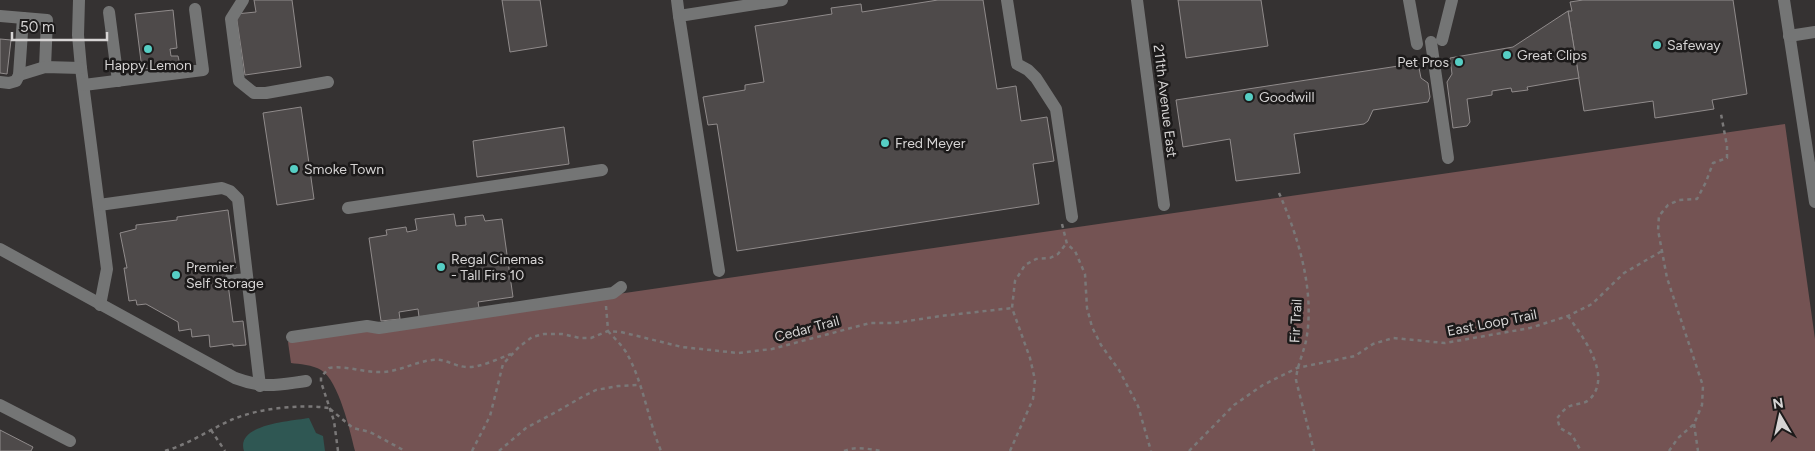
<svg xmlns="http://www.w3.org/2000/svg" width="1815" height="451" viewBox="0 0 1815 451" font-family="Figtree,sans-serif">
  <rect width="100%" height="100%" fill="#353232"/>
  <path fill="#745353" d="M1785,124l30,215v112h-1460c-5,-20 -16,-70 -34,-81 -8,-5 -22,-6 -30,-7l-3,-21z"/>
  <path fill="#2f5753" d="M309,418l7,15 7,3 2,15h-81c-9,-27 48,-30 65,-33z"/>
  <g fill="#4e4a4a" stroke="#908b8b">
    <polygon points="254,0 292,0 301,67 245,75 236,14 256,12"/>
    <polygon points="502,0 540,0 547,46 510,52"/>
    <polygon points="938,0 983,0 997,89 1016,86 1021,121 1047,117 1054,161 1033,164 1039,204 737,251 717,124 708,125 703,97 745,90 745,85 764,82 755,26 832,14 831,8 861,4 862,12"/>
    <polygon points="1178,0 1261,0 1268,46 1186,58"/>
    <polygon points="1583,0 1733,0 1747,94 1712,100 1714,109 1655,118 1653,101 1584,111 1568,11 1572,11 1570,2"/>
    <polygon points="173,10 177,48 170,49 171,56 178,56 180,65 142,69 135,14"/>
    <polygon points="1568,11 1579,78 1527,87 1528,90 1512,92 1511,88 1492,91 1492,95 1467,99 1470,122 1467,126 1453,128 1447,82 1452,74 1450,58 1513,47"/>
    <polygon points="0,39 11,40 7,74 0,73"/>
    <polygon points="1418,63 1421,78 1428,83 1430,97 1428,102 1373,110 1368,121 1364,124 1294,134 1300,173 1236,181 1230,139 1183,147 1176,100"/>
    <polygon points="301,107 314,199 277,205 263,113"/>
    <polygon points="564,127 569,164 477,177 473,141"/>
    <polygon points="228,210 236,268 226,269 233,322 243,321 246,345 233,346 233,344 210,347 209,335 192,337 191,329 179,331 178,322 146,304 137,305 136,300 129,301 124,268 127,268 120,233 136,229 136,225 177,220 177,217"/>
    <polygon points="454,214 456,226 466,225 465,217 483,215 485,221 502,219 513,297 478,302 479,308 419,317 418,309 399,312 400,319 381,321 369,238 387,235 386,230 406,227 407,232 417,230 415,219"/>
    <polygon points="0,430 33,447 31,451 0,451"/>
  </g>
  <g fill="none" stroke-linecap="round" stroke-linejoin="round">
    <g stroke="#7a7878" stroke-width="2.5" stroke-dasharray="4 4" stroke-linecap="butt">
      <path d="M1279,193c19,43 35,95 28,142 -2,16 -10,29 -11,45l18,71"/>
      <polyline points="1062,224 1067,244 1075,251 1085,274 1087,308 1092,327 1101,345 1119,370 1138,406 1151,451"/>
      <polyline points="606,306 608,330"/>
      <path d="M1568,316c14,20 45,59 22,83 -6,6 -15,4 -22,8 -4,2 -8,8 -11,11l3,10 12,7 9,16"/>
      <path d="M608,331c6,7 13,13 18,21 17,29 22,68 35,99"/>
      <polyline points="330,409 353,428 370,432 405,451"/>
      <polyline points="1694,424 1698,451"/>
      <polyline points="211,430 225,451"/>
      <path d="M165,451c24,-7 44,-21 66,-31 28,-12 69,-16 98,-12"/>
      <path d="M338,451l-4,-30 -13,-39v-5l8,-9c17,-3 35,5 54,4 17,-1 32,-10 49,-12 13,-2 21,6 34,7 14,1 31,-8 45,-13"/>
      <polyline points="472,451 490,416 503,364 519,347 532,337 544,334 562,334 580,338 591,338 608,331 621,332 682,347 738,353 772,349 870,323 894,323 941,316 1012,308"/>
      <polyline points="499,451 526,428 556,412 582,397 596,390 618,386 639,385"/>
      <path d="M844,451c12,-5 25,-2 37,0"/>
      <polyline points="1010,451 1033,399 1035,380 1030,358 1012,308 1015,281 1025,265 1036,259 1050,258 1058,254 1066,244"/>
      <polyline points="1189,451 1234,405 1263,385 1297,368 1355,356 1373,344 1393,338 1445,343 1530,328 1568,316 1592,304 1624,273 1662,251"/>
      <polyline points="1669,451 1678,438 1694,424 1702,405 1703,386 1667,278 1658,230 1659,216 1668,205 1679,200 1697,199 1706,182 1713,163 1727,158 1727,146 1721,114"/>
    </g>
    <g stroke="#747575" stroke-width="12">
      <polyline points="79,0 78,35 81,68 107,269 100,305"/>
      <polyline points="243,0 231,19 239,81 254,93 266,93 328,82"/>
      <polyline points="677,0 679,16"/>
      <polyline points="1007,0 1017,64 1028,70 1036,78 1056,109 1072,217"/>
      <polyline points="1137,0 1164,205"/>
      <polyline points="1409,0 1417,44"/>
      <polyline points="1784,0 1815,202"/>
      <polyline points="109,12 118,81"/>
      <polyline points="0,16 47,20 45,67"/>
      <polyline points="1789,36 1815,32"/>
      <polyline points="1442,40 1452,0"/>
      <polyline points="1431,42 1448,158"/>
      <polyline points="19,75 45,67 81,68"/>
      <polyline points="0,82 9,83 16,81 19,75 23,18"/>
      <polyline points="84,85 203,70 195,9"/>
      <polyline points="99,205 222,188 230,191 238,199 260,386"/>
      <polyline points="348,208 602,170"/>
      <path d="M0,249l235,129c30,11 41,7 71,3"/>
      <polyline points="719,271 679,16 782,0"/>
      <polyline points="228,281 247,279"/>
      <polyline points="292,337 367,326 379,328 613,293 621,287"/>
      <polyline points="0,405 70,441"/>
    </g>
  </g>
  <g fill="#56cec4" stroke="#1c1a1a" stroke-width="2">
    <circle cx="1657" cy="45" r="5"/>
    <circle cx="148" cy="49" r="5"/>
    <circle cx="1507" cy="55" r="5"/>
    <circle cx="1459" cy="62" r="5"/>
    <circle cx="1249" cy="97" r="5"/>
    <circle cx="885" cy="143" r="5"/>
    <circle cx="294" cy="169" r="5"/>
    <circle cx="441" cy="267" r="5"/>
    <circle cx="176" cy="275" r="5"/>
  </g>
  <g text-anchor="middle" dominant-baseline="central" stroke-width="5" stroke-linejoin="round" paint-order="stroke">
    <g font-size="14" fill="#d6d4d4" stroke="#1c1a1a" text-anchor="start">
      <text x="1667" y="45">Safeway</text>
      <text x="1517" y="55">Great Clips</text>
      <text x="1449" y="62" text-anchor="end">Pet Pros</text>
      <text x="148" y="65" text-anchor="middle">Happy Lemon</text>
      <text x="1259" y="97">Goodwill</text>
      <text x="895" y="143">Fred Meyer</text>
      <text x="304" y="169">Smoke Town</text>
      <text x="451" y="259">Regal Cinemas<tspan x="451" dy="16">- Tall Firs 10</tspan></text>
      <text x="186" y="267">Premier<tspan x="186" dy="16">Self Storage</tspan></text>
    </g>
    <g font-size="14" fill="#d6d4d4" stroke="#1c1a1a">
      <text transform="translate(1165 101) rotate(83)">211th Avenue East</text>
      <text transform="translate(1296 321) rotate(-87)">Fir Trail</text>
      <text transform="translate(1492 323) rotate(-11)">East Loop Trail</text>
      <text transform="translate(807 329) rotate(-15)">Cedar Trail</text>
    </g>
  </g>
  <g transform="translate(1780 416) rotate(351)" stroke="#1c1a1a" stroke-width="4" paint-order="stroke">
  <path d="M0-4L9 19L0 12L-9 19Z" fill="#d6d4d4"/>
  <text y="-8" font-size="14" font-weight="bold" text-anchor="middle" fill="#d6d4d4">N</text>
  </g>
  <path d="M12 32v8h95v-8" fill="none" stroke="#d6d4d4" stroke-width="2.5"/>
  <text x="20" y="32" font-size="15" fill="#d6d4d4" stroke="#1c1a1a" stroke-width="4" paint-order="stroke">50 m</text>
</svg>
